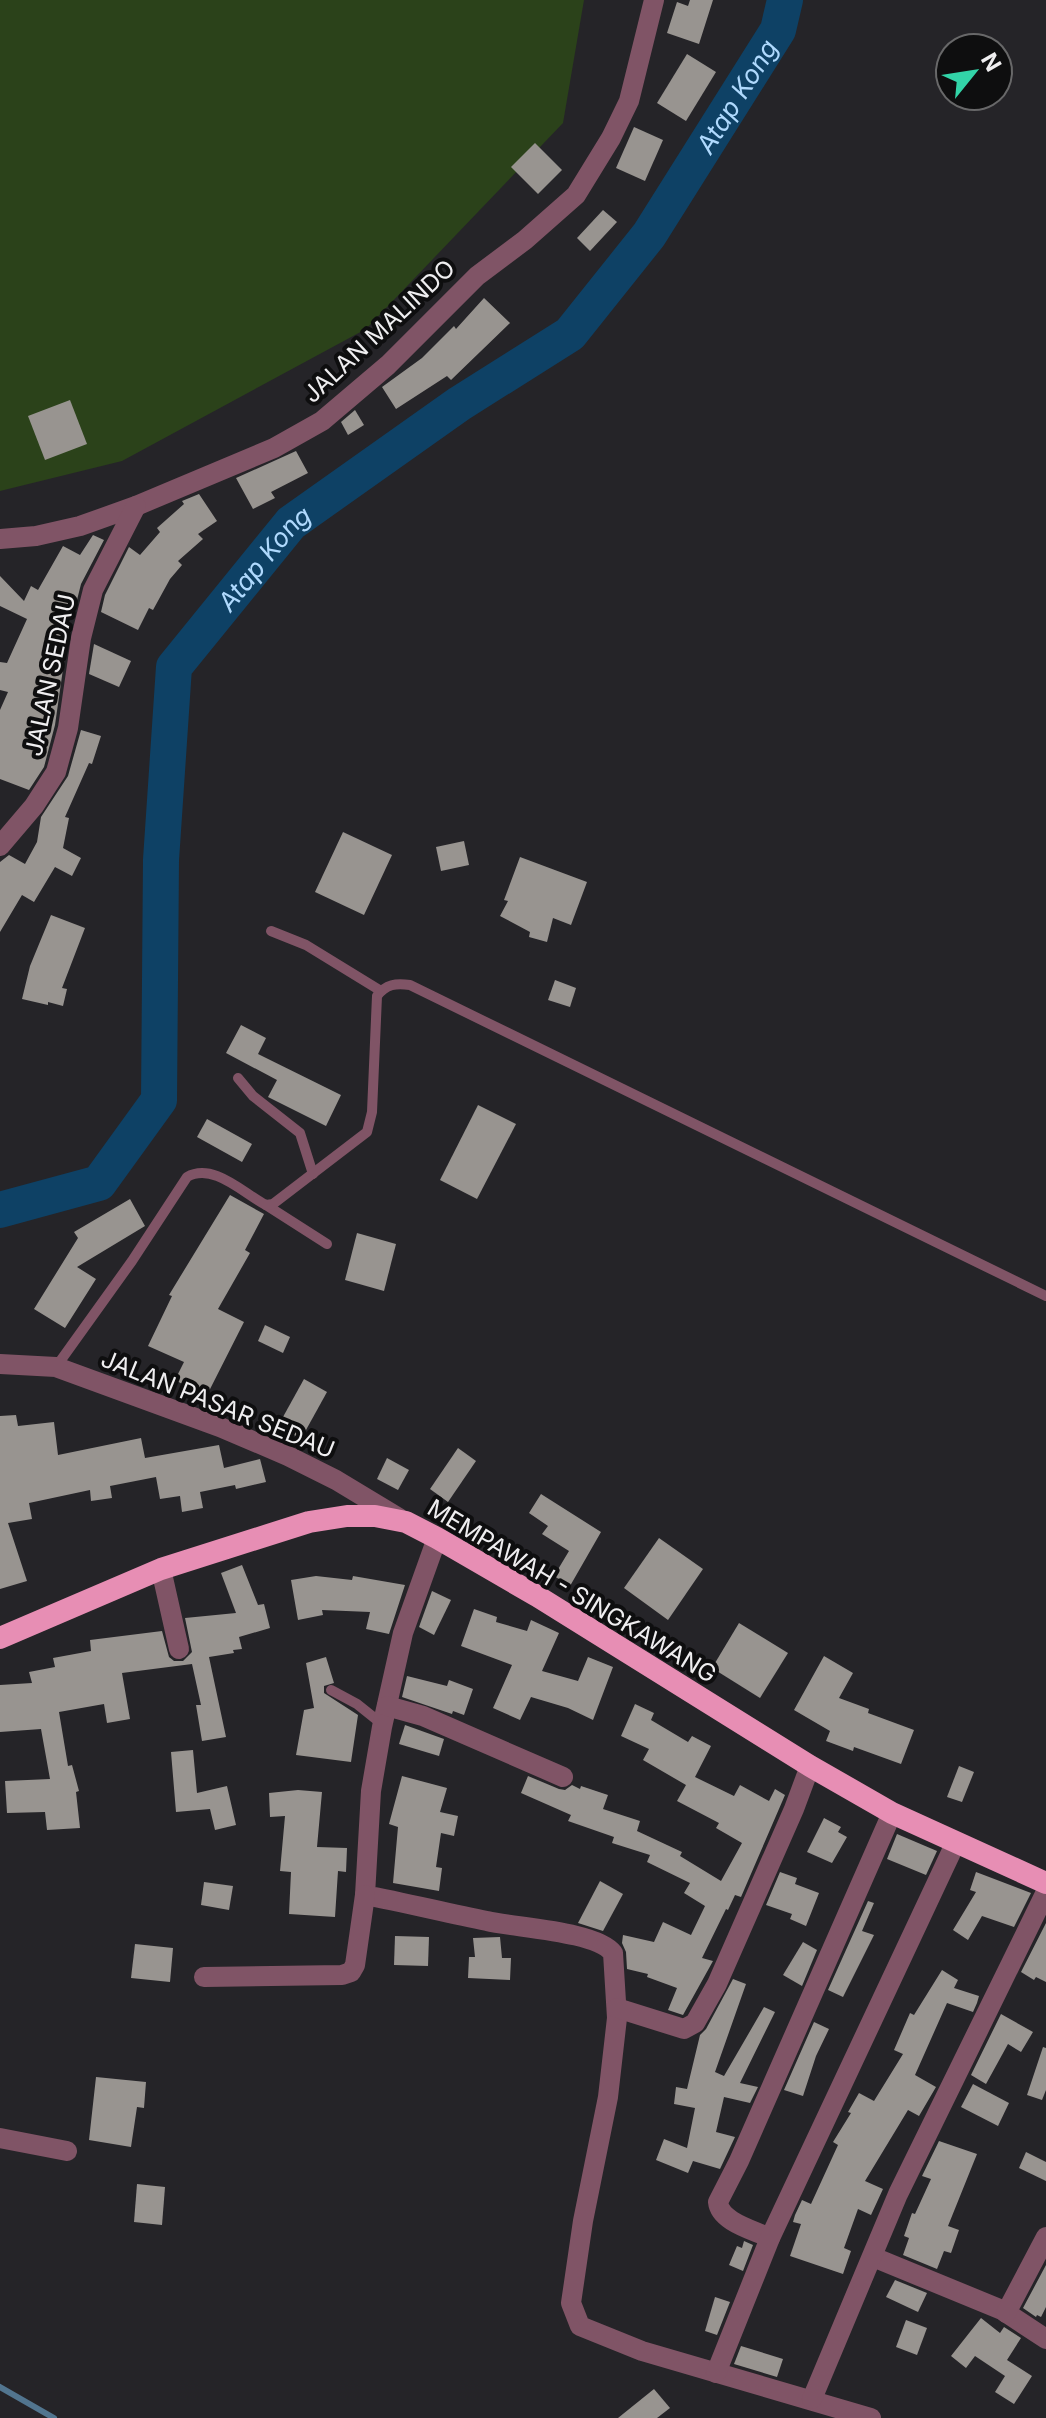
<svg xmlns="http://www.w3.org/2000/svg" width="1046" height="2418" viewBox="0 0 1046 2418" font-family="Inter,sans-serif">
  <rect width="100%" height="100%" fill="#252428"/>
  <polygon fill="#2b421a" points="0,0 584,0 563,123 366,329 122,461 0,491"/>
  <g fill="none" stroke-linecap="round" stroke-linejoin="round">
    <polyline stroke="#52758f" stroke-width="6" points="0,2387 54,2418"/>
    <path stroke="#0e4165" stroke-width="36" id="s1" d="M0,1210l99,-27 60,-83 2,-240 13,-193 117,-144 168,-119 111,-70 79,-99 129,-205 7,-30"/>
  </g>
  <g fill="#989490">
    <polygon points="690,0 713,0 699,44 667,33 677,2 688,6"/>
    <polygon points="687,54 716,72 686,121 657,103"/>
    <polygon points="634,127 663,140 645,181 616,168"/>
    <polygon points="535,143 562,170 538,194 511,167"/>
    <polygon points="603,210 617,222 590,251 577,238"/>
    <polygon points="484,298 510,323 451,380 447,376 396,409 382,387 422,358 454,326 456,329"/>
    <polygon points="70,400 87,444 45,460 28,416"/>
    <polygon points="355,410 364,425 348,435 341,422"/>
    <polygon points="296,451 308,473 271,492 275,498 253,509 236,478"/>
    <polygon points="199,494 217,521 198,534 203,539 178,561 182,565 170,579 153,610 149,608 138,630 101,612 105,595 129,547 140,555 160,532 157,528 184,504 182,501"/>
    <polygon points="93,535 104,540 81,584 75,608 60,638 67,641 55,725 44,767 29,790 0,779 0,710 8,692 0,690 0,662 7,663 27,619 0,606 0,576 24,601 31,586 38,590 63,546 80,555"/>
    <polygon points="94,644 131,661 119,687 89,674"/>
    <polygon points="81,730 101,736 92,764 89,763 65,817 69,818 63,848 81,858 72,876 55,867 34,902 22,895 0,932 0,862 9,855 25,864 37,842 41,817 68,776"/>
    <polygon points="343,832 392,855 364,915 315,892"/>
    <polygon points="464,841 469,865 441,871 436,847"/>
    <polygon points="520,857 587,882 571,925 553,918 547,942 529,937 530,932 500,916 508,901 504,900"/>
    <polygon points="51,915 85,928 62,988 67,989 63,1006 48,1002 48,1005 22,999 30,966"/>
    <polygon points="555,980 576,988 570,1007 548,1000"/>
    <polygon points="241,1025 266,1038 258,1054 341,1095 326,1126 268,1097 277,1080 226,1053"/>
    <polygon points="478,1105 516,1124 477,1199 440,1180"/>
    <polygon points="207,1119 252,1144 242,1162 197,1137"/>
    <polygon points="230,1195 264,1214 245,1250 250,1253 218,1309 244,1322 206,1397 175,1380 184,1362 148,1346 172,1296 169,1295"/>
    <polygon points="130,1199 145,1226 77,1267 96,1279 65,1328 34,1309 78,1238 74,1232"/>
    <polygon points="357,1233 396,1244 384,1291 345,1280"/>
    <polygon points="265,1325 290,1337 283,1353 258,1341"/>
    <polygon points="304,1379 327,1392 301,1439 278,1426"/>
    <polygon points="16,1415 18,1426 54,1422 58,1455 141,1438 145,1458 219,1445 224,1468 260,1459 266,1482 236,1489 235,1485 200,1492 203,1508 182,1512 180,1496 160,1499 156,1477 110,1486 112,1498 91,1501 90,1490 29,1503 32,1519 8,1523 27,1581 0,1589 0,1416"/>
    <polygon points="458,1448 476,1461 448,1502 430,1489"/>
    <polygon points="387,1458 409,1470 398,1490 377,1479"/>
    <polygon points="541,1494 601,1532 570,1586 554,1576 569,1551 542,1534 548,1526 529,1513"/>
    <polygon points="659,1538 703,1569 668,1620 624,1588"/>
    <polygon points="242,1565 258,1605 264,1604 270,1628 239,1637 242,1649 233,1650 234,1653 209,1657 226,1737 202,1741 196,1705 201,1705 192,1664 122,1673 130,1719 107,1723 104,1704 59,1712 68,1766 72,1765 79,1791 76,1792 80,1828 47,1830 45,1812 7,1813 5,1781 50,1779 41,1729 0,1732 0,1685 32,1683 29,1672 55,1667 53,1658 91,1651 90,1640 162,1631 169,1657 174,1661 183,1661 192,1652 185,1618 236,1613 221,1573"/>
    <polygon points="316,1576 352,1580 353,1576 405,1585 389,1634 366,1629 370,1612 322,1610 323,1615 298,1620 291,1580"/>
    <polygon points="432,1591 451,1600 434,1635 419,1627"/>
    <polygon points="474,1609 497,1617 496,1622 527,1631 531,1620 559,1633 542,1671 578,1681 588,1657 613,1667 593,1720 568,1708 531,1697 520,1720 493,1708 512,1665 461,1646"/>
    <polygon points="739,1623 788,1653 760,1698 712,1668"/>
    <polygon points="824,1656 853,1673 839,1698 869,1709 868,1713 914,1730 901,1764 854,1747 853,1751 826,1741 830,1731 794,1710"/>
    <polygon points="326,1657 334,1683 324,1686 324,1693 358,1715 351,1762 296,1755 304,1710 314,1708 306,1663"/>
    <polygon points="407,1676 447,1686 449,1680 473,1689 464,1715 453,1711 452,1714 402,1697"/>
    <polygon points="635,1704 654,1713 651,1720 688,1742 692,1736 711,1746 695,1777 734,1796 740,1785 769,1801 775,1789 785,1795 741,1897 735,1895 728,1910 726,1909 702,1958 713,1961 683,2015 668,2010 677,1988 647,1977 648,1974 627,1969 626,1952 622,1943 623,1935 654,1942 663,1922 691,1935 705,1906 684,1893 690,1883 647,1862 650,1855 612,1843 614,1837 568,1821 571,1815 521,1793 528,1776 559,1789 565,1790 572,1785 580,1789 581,1786 608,1795 603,1809 640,1821 637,1831 682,1852 680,1856 721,1881 742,1843 716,1828 719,1823 677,1801 686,1785 643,1760 649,1749 621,1736"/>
    <polygon points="405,1725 444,1739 439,1756 399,1744"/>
    <polygon points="193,1750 197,1793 227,1786 236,1825 215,1830 210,1809 176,1812 171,1752"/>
    <polygon points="959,1766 974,1772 962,1802 947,1797"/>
    <polygon points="402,1776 447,1788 440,1812 458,1816 454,1836 441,1833 436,1867 442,1868 439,1891 393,1883 398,1827 389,1824"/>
    <polygon points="298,1790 322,1792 317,1847 347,1848 346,1872 338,1871 335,1917 289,1914 291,1872 280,1871 285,1816 270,1817 269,1793"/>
    <polygon points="824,1818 841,1827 838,1832 847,1837 832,1863 807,1852"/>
    <polygon points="897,1834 937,1851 926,1875 887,1859"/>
    <polygon points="780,1872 797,1878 795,1884 819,1893 806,1926 790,1919 792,1914 766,1905"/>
    <polygon points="976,1872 1031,1893 1014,1927 982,1916 968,1940 953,1930 976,1892 970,1890"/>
    <polygon points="600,1881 623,1894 603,1931 578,1923"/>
    <polygon points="204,1882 233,1886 229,1910 201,1905"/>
    <polygon points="868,1901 874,1903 862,1931 874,1935 843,1997 828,1990"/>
    <polygon points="1046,1923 1046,1982 1036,1977 1034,1980 1021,1972"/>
    <polygon points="395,1936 429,1937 428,1966 394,1965"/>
    <polygon points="500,1937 502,1958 511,1958 510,1980 468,1978 469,1957 475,1957 473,1938"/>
    <polygon points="803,1942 817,1950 802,1986 783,1975"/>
    <polygon points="135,1944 173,1948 170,1982 131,1978"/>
    <polygon points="942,1970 958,1980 954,1988 979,1996 977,2003 973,2012 947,2003 915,2075 936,2087 919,2116 908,2110 865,2181 883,2189 871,2215 858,2209 844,2248 851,2251 843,2274 790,2256 801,2224 793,2222 795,2215 802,2200 811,2204 838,2145 833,2142 851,2113 848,2112 859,2093 874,2101 903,2054 894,2050 910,2013 914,2015"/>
    <polygon points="733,1979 746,1984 715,2072 724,2076 764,2007 775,2012 740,2083 758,2087 750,2103 724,2097 716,2132 735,2137 720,2169 693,2161 688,2173 656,2160 664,2139 687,2148 695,2108 674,2104 676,2087 687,2089 700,2035 706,2029"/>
    <polygon points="1001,2014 1033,2032 1021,2052 1008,2044 986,2084 971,2075"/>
    <polygon points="814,2022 829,2029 816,2056 803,2096 784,2090"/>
    <polygon points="1043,2047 1046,2048 1046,2090 1042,2100 1027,2095"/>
    <polygon points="96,2077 146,2082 144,2108 137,2107 131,2147 89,2140"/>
    <polygon points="973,2084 1009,2103 998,2126 961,2107"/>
    <polygon points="939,2141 977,2154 948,2226 959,2230 951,2253 944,2251 937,2269 903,2255 909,2238 904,2236 912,2213 915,2214 931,2179 922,2176"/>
    <polygon points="1026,2152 1046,2162 1046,2181 1019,2168"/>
    <polygon points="137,2184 165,2187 162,2225 134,2222"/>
    <polygon points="744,2241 753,2245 743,2271 729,2265 737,2246 742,2248"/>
    <polygon points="1046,2265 1046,2307 1041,2317 1037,2315 1036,2317 1023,2308"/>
    <polygon points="895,2280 927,2293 918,2312 886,2297"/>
    <polygon points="715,2297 730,2302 717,2335 705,2331"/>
    <polygon points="981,2318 1000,2333 1004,2327 1021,2338 1007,2360 1032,2376 1014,2404 995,2392 1005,2376 975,2356 966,2368 951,2356"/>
    <polygon points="906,2320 927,2328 917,2355 896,2347"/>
    <polygon points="741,2346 783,2359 777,2377 734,2364"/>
    <polygon points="654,2389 670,2408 657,2418 618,2418"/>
  </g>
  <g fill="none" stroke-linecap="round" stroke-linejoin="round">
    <g stroke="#805466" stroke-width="10">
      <polyline points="271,931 306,945 381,991"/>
      <polyline points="238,1078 253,1096 300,1133 313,1174"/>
      <polyline points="266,1205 327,1244"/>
      <path d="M56,1367l76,-106 55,-84c26,-15 56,16 79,28l7,-1 94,-72 5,-20 5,-116c9,-12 19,-13 33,-11l636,311"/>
      <polyline points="331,1690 357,1704 382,1724"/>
    </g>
    <g stroke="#805466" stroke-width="20">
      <polyline points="0,539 36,536 80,526 136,506 274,448 322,421 388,365 477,276 525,240 576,195 611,138 629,101 654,0"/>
      <polyline points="0,846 34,806 56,772 68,728 81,638 93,590 136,506"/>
      <polyline points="0,1364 56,1367 220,1427 288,1456 336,1480 399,1518"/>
      <path d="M437,1538l-34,95 -21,94 -11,64 -6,104c41,8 82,18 122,26 29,7 109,10 126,32l4,65 -9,79 -25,124 -12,82 9,23 62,25 229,67"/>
      <polyline points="161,1569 179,1649"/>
      <polyline points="387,1706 423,1716 563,1777"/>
      <polyline points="204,1977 342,1975 351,1972 355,1965 365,1895"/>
      <polyline points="617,2008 684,2029 695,2023 717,1984 794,1809 810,1766"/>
      <polyline points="0,2138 67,2151"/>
      <path d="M770,2238c-16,-8 -50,-16 -52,-36l21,-41 153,-348"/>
      <polyline points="873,2257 1002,2310 1046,2339"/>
      <polyline points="1006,2313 1046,2237"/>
      <polyline points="716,2373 770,2238 955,1844"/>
      <polyline points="812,2399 898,2194 1046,1892"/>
    </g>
    <polyline stroke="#e78eb4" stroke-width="22" points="0,1638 161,1569 309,1522 347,1516 375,1516 406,1522 437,1538 537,1596 810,1766 892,1813 1046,1883"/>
  </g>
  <g text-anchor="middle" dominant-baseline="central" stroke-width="8" stroke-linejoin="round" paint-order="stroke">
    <g font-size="24" fill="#efeef0" stroke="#0e0e0f">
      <text transform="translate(379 331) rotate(-43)">JALAN MALINDO</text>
      <text transform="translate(50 675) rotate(-78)">JALAN SEDAU</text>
      <text transform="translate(218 1404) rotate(22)">JALAN PASAR SEDAU</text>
      <text transform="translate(572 1591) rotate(31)">MEMPAWAH - SINGKAWANG</text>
    </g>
    <g font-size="26" font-style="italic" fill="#afd9fd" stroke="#0e0e0f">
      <text stroke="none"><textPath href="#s1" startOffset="1452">Atap Kong</textPath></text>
      <text stroke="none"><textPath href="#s1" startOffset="780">Atap Kong</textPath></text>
    </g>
  </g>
  <g transform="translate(974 72) rotate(60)"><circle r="38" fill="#0e0e0f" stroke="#686869" stroke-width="2"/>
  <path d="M0-6L14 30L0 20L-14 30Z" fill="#32d4a8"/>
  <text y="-12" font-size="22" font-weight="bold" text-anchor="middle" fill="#efeef0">N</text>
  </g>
</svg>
